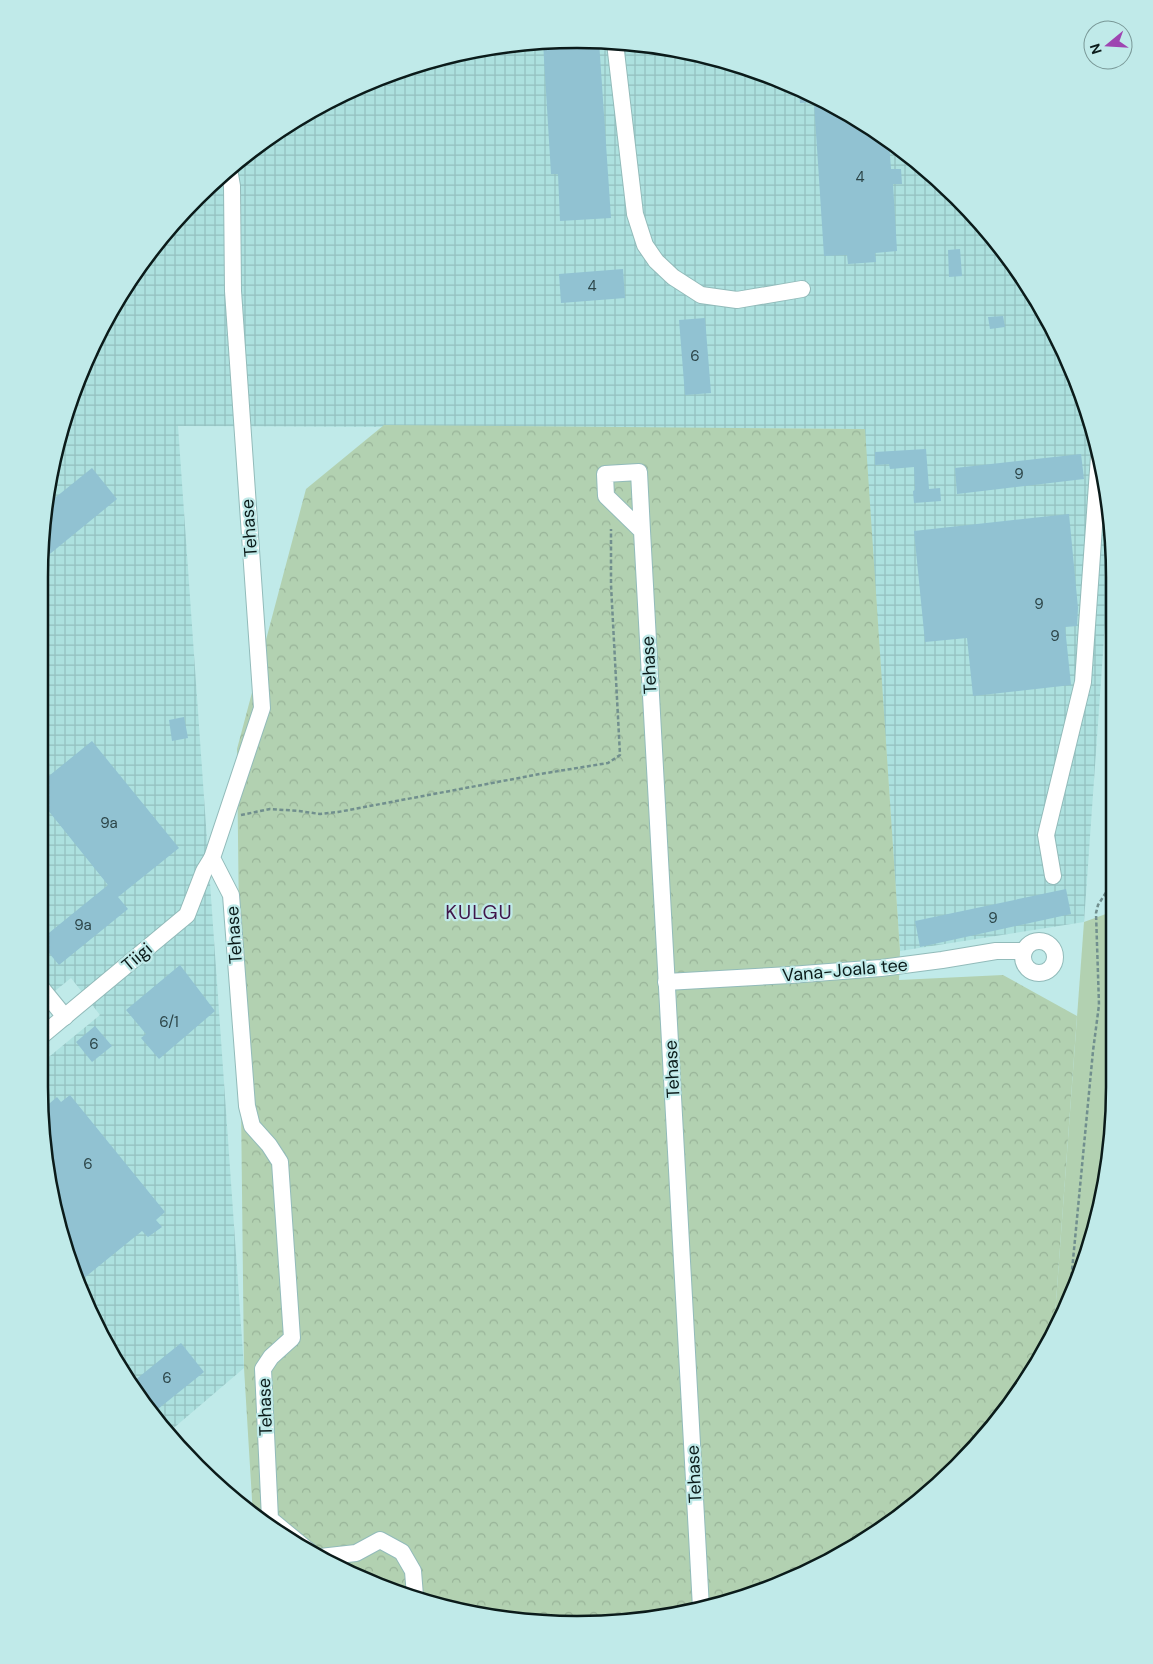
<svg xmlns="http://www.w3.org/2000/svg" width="1153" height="1664" viewBox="0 0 1153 1664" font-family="'DM Sans',sans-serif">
  <defs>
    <pattern id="industrial-grid" width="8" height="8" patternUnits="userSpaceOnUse" patternTransform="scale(1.25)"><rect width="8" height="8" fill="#ade1df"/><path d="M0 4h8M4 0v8" fill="none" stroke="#94c0bf"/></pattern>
    <pattern id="forest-crowns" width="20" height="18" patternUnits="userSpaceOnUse" patternTransform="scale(1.25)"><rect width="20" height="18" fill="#b2d1b1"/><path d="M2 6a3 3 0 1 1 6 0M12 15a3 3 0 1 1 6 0" fill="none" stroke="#98b398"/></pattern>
  </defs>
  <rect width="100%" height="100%" fill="#c0eae9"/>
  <polygon fill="url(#industrial-grid)" points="577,39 682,49 783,80 875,130 957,196 1003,249 1059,338 1104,472 1111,539 1084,922 900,951 864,429 178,426 244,1368 169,1432 129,1386 94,1325 57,1227 39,1088 39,1065 100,1015 71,978 39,1004 39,576 49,472 67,403 111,308 196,196 278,129 371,80 472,49"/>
  <polygon fill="#b2d1b1" points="1114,911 1114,1087 1104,1193 1073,1294 1054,1329 1084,922"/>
  <polygon fill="url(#forest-crowns)" points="384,425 865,429 900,951 899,980 1003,975 1077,1016 1054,1329 1023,1386 957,1468 875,1534 815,1570 681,1615 577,1625 507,1621 370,1584 278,1535 253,1516 244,1368 237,749 306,489"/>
  <g fill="#91c2d2">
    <polygon points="577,39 599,41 611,218 560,221 558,174 551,174 543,42"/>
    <polygon points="799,88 875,130 889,141 891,169 901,169 902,184 893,184 897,251 875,253 876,262 848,264 847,255 824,256 814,102 800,103"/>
    <polygon points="960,249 962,276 949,277 948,250"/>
    <polygon points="623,269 625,298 561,303 559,274"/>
    <polygon points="1003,316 1005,327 990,329 988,317"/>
    <polygon points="705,318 711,393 685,395 679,320"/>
    <polygon points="926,449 929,489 940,488 941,501 914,503 913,491 915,490 914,467 890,469 889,464 875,465 875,452"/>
    <polygon points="1081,454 1084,479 957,494 955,468"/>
    <polygon points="92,468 117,499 40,562 46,505"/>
    <polygon points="1069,514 1078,608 1077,626 1065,627 1071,685 973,696 967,638 925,642 914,531"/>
    <polygon points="184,717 188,738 172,741 169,720"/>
    <polygon points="92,741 179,848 118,897 128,909 59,965 39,941 108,885 39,799 39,784"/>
    <polygon points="1066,889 1071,914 920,947 915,921"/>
    <polygon points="180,965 215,1011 159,1059 141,1038 146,1034 126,1010"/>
    <polygon points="95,1026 112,1046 92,1062 76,1042"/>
    <polygon points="70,1095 165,1212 156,1220 162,1227 148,1237 142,1231 78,1283 57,1227 43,1117 46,1114 43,1109 57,1097 61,1102"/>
    <polygon points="181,1343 204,1372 153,1413 129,1385"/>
  </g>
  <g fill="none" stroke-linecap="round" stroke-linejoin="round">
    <defs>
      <g id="minor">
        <polyline points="615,43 635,214 645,245 656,261 673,277 701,295 737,300 802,289"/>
        <polyline points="229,169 232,186 233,291 262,708 212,858 231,895 247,1106 252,1126 269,1145 280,1162 292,1338 271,1357 263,1369 270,1519 310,1552"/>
        <polyline points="642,531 606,496 605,474 639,472 642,531 701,1608"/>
        <polyline points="1053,876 1046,835 1083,682 1099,456"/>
        <circle cx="1039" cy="957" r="16"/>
        <polyline points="666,982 790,975 881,968 942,960 996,951 1024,951"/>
        <polyline points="39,985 65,1017"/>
        <polyline points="39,1038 187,915 204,871 212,858"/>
        <polyline points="320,1557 356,1553 380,1540 402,1552 413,1571 415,1596"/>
      </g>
    </defs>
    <use href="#minor" stroke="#92bbba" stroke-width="18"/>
    <g stroke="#718f8e" stroke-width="2.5" stroke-dasharray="4 2.5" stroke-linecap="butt">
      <polyline points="1114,705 1110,756 1114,787"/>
      <polyline points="241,815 270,809 299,811 320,814 338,812 540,774 608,763 620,755 611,585 611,529"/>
      <polyline points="1069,1302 1093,1051 1099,1005 1096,913 1098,905 1114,880"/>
    </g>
    <use href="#minor" stroke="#fff" stroke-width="16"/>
  </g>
  <g text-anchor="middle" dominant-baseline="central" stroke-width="4.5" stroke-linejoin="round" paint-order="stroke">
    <g font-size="15" fill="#2c4548">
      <text x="860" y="177">4</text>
      <text x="592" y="286">4</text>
      <text x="695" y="356">6</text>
      <text x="1019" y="474">9</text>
      <text x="1039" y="604">9</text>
      <text x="1055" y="636">9</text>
      <text x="109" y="823">9a</text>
      <text x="993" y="918">9</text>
      <text x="83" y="925">9a</text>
      <text x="169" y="1022">6/1</text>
      <text x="94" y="1044">6</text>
      <text x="88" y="1164">6</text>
      <text x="167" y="1378">6</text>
    </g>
    <g font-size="18" fill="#0b1b1a" stroke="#c0eae9">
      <text transform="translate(249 528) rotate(-94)">Tehase</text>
      <text transform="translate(649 665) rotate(-93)">Tehase</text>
      <text transform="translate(234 935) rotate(-94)">Tehase</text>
      <text transform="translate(137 957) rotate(-40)">Tiigi</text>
      <text transform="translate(845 970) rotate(-5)">Vana-Joala tee</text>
      <text transform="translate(672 1069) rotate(-93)">Tehase</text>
      <text transform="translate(265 1407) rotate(-92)">Tehase</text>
      <text transform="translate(694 1474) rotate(-93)">Tehase</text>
    </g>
    <g font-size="20" letter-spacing="1" fill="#40164a" stroke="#c0eae9">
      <text x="479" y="912">KULGU</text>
    </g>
  </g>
  <path d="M0 0H1153V1664H0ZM577 48H577A529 529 0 0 1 1106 577V1087A529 529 0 0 1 577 1616H577A529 529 0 0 1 48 1087V577A529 529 0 0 1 577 48Z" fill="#c0eae9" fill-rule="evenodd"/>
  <path fill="none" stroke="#0b1b1a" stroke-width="2.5" d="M577 48H577A529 529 0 0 1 1106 577V1087A529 529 0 0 1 577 1616H577A529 529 0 0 1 48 1087V577A529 529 0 0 1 577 48Z"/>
  <g transform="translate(1108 45) rotate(252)"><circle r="24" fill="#c0eae9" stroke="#789796"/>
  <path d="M0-4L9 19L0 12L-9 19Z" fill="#9e45b1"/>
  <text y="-8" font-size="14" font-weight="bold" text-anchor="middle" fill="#0b1b1a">N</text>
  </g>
</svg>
